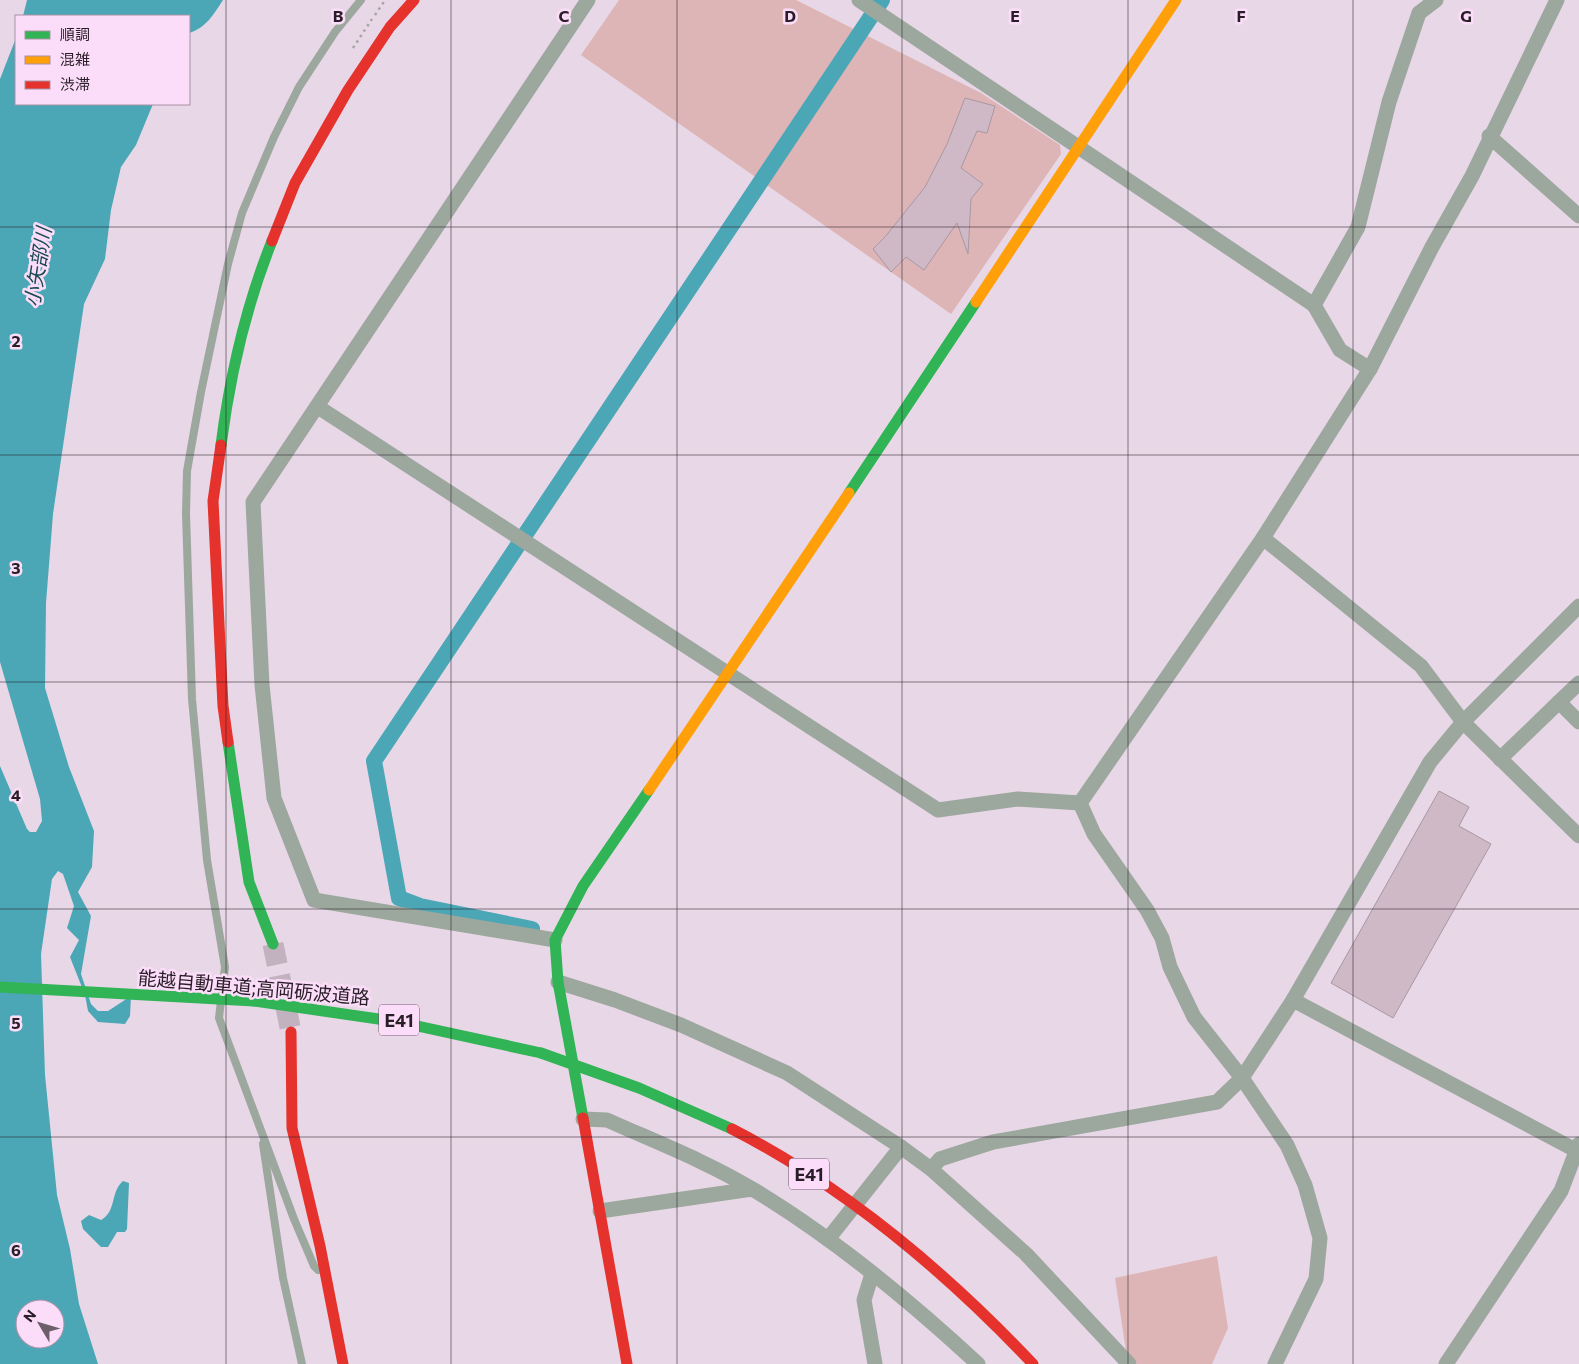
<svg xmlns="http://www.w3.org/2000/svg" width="1579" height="1364" viewBox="0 0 1579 1364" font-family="Commissioner,'Noto Sans JP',sans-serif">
  <rect width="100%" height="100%" fill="#e8d7e6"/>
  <g fill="#deb5b6">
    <polygon points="619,0 796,0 981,93 1060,145 1061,154 951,314 581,55"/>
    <polygon points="1217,1256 1228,1328 1212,1364 1137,1364 1126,1351 1115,1278"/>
  </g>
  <g fill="#4ba7b6" fill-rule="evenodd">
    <path d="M27,0h196c-9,14 -17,28 -34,33v-17h-166z"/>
    <path d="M16,38v66h137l-17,41 -15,22 -10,43 -6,49 -21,45 -31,210 -7,89 -1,85 24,79 25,64 -2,36 -14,25 13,24 -10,58 10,30 7,7h10l23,-15 -1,20 -5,8 -27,-2 -10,-11 -3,-16 -15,-38 9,-17 -12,-12 7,-22 -11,-32 -5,-3 -6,8 -11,75 4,121 12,120 13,54 9,55 19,60h-98v-598l27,63 3,3h6l6,-11 -2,-22 -40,-137v-583zM25,1309h30v30h-30z"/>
    <path d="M123,1181l6,2 -2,46 -2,3h-8l-9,15h-7l-18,-18 -2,-8 8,-6 12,5c16,-9 9,-28 22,-39z"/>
  </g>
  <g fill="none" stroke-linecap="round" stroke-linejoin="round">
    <polyline stroke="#4ba7b6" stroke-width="16" points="532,929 420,906 399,898 374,761 882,0"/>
  </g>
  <g fill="#d0b9c7" stroke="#a798a2">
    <polygon points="965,98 995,106 987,133 977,131 961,168 983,184 971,199 968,254 957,223 924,270 906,257 891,272 873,249 885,237 925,187 947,144"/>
    <polygon points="1439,791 1469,807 1459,826 1491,844 1393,1018 1331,983"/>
  </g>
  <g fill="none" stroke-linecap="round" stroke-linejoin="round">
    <polyline stroke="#c2b2c0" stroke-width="21" stroke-dasharray="21 11" stroke-linecap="butt" points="273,944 291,1032"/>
    <g stroke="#a5a5a5" stroke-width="2.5" stroke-dasharray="2.5 4" stroke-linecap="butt">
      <polyline points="375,15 385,0"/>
      <polyline points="353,48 372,19"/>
    </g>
    <g stroke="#9ca79e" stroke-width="8">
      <polyline points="263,1144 283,1278 302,1364"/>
      <polyline points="318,1270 314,1266 294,1219 219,1018 225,967 207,860 192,699 186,514 187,471 201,392 228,264 242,213 274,137 299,87 335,32 361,0"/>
    </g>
    <g stroke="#9ca79e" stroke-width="15">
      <polyline points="859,0 1314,305"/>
      <polyline points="1489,136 1579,216"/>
      <polyline points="1370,369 1340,350 1314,305 1358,227 1389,102 1419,13 1436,0"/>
      <polyline points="318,407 938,810 1018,799 1080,803"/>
      <polyline points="1263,538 1421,666 1463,722 1579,836"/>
      <polyline points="1579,683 1559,702 1579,722"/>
      <polyline points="1500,759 1559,702"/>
      <polyline points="1080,803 1263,538 1370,369 1432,247 1472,176 1557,0"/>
      <polyline points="1080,803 1094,834 1147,910 1162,938 1170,967 1194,1017 1242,1078 1287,1145 1305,1185 1320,1238 1316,1279 1275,1364"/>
      <polyline points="555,940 314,900 274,798 262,685 253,502 588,0"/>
      <polyline points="558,982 615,1000 681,1025 787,1073 901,1147 931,1169 1026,1254 1129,1364"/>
      <polyline points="1293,1000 1579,1152"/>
      <path d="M583,1119l24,1c49,22 101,42 147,70 81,49 155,110 224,174"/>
      <polyline points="931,1169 940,1159 993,1142 1217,1102 1242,1078 1293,1000 1430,762 1463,722 1579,606"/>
      <polyline points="600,1211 752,1189"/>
      <polyline points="828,1239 901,1147"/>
      <polyline points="872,1274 864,1300 875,1364"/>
      <polyline points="1446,1364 1561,1191 1579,1144"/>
    </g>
    <g stroke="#30b455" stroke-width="11">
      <path d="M221,445c9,-70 25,-139 51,-204"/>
      <polyline points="849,493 976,302"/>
      <polyline points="228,742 249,882 273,944"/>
      <polyline points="254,1001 399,1022 541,1053"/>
      <polyline points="583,1118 558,982 555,940 583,886 649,790"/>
    </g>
    <g stroke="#ff9f0a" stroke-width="11">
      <polyline points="976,302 1176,0"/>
      <polyline points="649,790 849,493"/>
    </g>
    <g stroke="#e5322d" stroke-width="11">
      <polyline points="272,241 295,183 348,90 390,27 414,0"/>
      <polyline points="221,445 213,501 223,706 228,742"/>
      <polyline points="291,1032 292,1128 320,1246 343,1364"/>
      <polyline points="583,1118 627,1364"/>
    </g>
    <g stroke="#30b455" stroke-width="11">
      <polyline points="0,987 254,1001"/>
      <polyline points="541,1053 639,1088 732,1129"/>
    </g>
    <path stroke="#e5322d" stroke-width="11" d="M732,1129c115,59 213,142 301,235"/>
  </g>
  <path fill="none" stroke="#291e28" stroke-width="1" stroke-opacity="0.55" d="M226,0v1364M451,0v1364M677,0v1364M902,0v1364M1128,0v1364M1353,0v1364M0,227h1579M0,455h1579M0,682h1579M0,909h1579M0,1137h1579"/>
  <g text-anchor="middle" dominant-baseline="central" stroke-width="5" stroke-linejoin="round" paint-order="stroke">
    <g fill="#fcddf9" stroke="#685767" stroke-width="1">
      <rect x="379" y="1004.5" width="40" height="31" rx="4"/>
      <rect x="789" y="1158.5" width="40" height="31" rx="4"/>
    </g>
    <g font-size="18" font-weight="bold" fill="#291e28">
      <text x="399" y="1020">E41</text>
      <text x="809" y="1174">E41</text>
    </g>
    <g font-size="19" fill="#291e28" stroke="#fcddf9">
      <text transform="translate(254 987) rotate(5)">能越自動車道;高岡砺波道路</text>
    </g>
    <g font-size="20" font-style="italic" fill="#1a4b52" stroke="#fcddf9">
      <text transform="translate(37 267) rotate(-81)">小矢部川</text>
    </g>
  </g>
  <g font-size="16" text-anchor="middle" font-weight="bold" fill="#291e28" stroke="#fcddf9" stroke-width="5" stroke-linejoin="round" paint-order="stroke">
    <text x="338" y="22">B</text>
    <text x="564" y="22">C</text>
    <text x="790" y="22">D</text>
    <text x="1015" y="22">E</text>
    <text x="1241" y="22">F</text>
    <text x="1466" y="22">G</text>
    <text x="16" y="347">2</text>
    <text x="16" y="574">3</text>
    <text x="16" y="801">4</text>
    <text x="16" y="1029">5</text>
    <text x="16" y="1256">6</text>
  </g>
  <rect x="15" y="15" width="175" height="90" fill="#fcddf9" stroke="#a891a5"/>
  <rect x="25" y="31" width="25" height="8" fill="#30b455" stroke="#a891a5"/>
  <text x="60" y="40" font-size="15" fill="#291e28">順調</text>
  <rect x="25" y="56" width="25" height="8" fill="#ff9f0a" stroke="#a891a5"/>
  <text x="60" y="65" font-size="15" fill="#291e28">混雑</text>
  <rect x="25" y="81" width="25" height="8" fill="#e5322d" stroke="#a891a5"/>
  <text x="60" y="90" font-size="15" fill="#291e28">渋滞</text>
  <g transform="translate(40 1324) rotate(308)"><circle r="24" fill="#fcddf9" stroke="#a891a5"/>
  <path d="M0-4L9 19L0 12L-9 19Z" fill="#6c5f6a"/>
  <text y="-8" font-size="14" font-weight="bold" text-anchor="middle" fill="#291e28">N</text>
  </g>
</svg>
